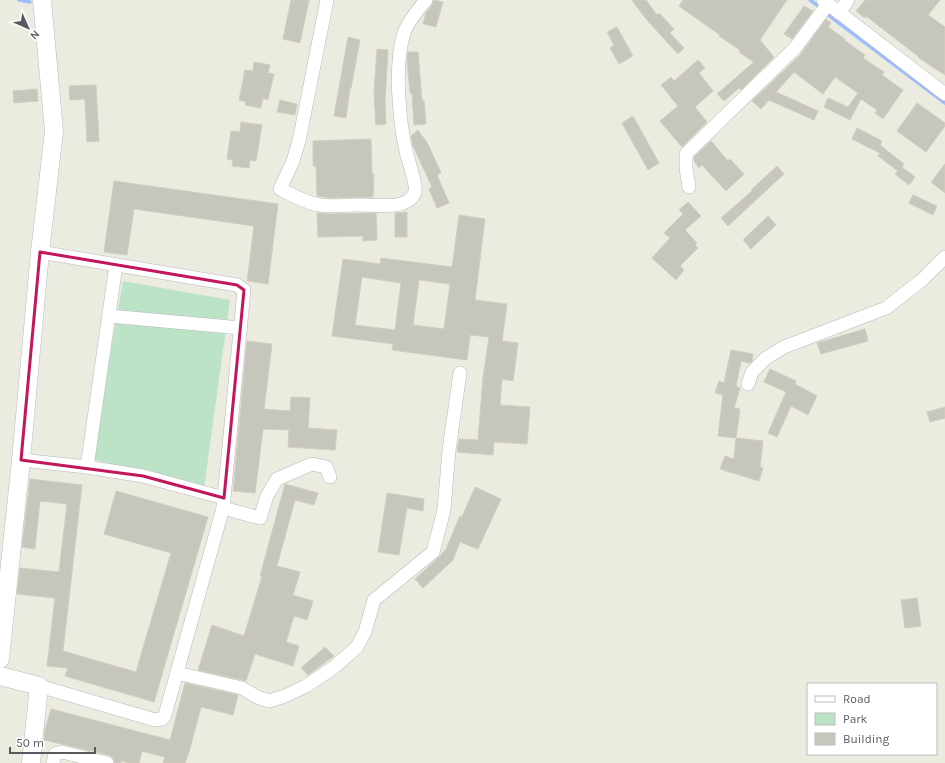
<svg xmlns="http://www.w3.org/2000/svg" width="945" height="763" viewBox="0 0 945 763" font-family="Karla,sans-serif">
  <rect width="100%" height="100%" fill="#ebebe0"/>
  <polygon fill="#bce3c6" points="123,281 230,300 204,488 92,459"/>
  <g fill="none" stroke-linecap="round" stroke-linejoin="round">
    <g stroke="#9fbdfc" stroke-width="3.5">
      <polyline points="19,0 30,2"/>
      <polyline points="810,0 821,8"/>
      <polyline points="827,14 945,103"/>
    </g>
  </g>
  <g fill="#c6c6bc" stroke="#d0cebe" fill-rule="evenodd">
    <polygon points="291,0 309,0 300,43 283,39"/>
    <polygon points="434,0 443,2 436,27 423,24 426,13 432,5"/>
    <polygon points="632,0 646,0 657,15 659,13 674,29 670,33 684,48 678,54 646,19"/>
    <polygon points="683,0 787,0 760,40 774,57 741,90 739,88 724,101 717,94 754,62 739,52 740,50 719,36 720,35 679,6"/>
    <polygon points="865,0 940,0 928,15 945,27 945,75 919,58 919,57 866,16 865,18 856,11"/>
    <polygon points="804,6 813,11 792,39 784,34"/>
    <polygon points="826,19 831,23 828,27 845,39 844,40 865,55 863,58 884,72 882,75 903,90 883,119 875,113 877,110 861,99 850,120 824,107 828,98 848,107 858,93 835,77 823,94 794,72 776,92 818,111 814,120 769,100 761,109 752,101 801,54"/>
    <polygon points="617,27 633,56 619,64 610,48 614,45 607,32"/>
    <polygon points="348,37 360,40 351,88 350,88 346,118 334,116"/>
    <polygon points="377,49 388,50 385,102 386,124 376,125 374,93"/>
    <polygon points="408,52 418,52 422,100 424,100 426,124 414,125 412,93 410,93 407,61"/>
    <polygon points="698,60 705,68 699,73 713,91 695,107 707,122 682,147 660,121 678,106 661,85 671,77 674,81"/>
    <polygon points="254,62 270,65 268,73 274,74 268,100 263,98 261,108 245,105 246,102 239,100 245,70 253,71"/>
    <polygon points="96,85 99,141 87,142 85,99 70,100 69,86"/>
    <polygon points="37,89 38,101 14,103 13,91"/>
    <polygon points="280,100 297,104 295,115 277,112"/>
    <polygon points="917,103 945,123 945,126 926,152 897,131"/>
    <polygon points="633,116 659,163 648,170 622,123"/>
    <polygon points="241,122 262,125 256,161 250,160 249,168 232,166 233,160 227,159 231,131 240,132"/>
    <polygon points="857,128 882,141 880,145 904,164 902,167 915,177 909,185 895,174 898,171 878,156 880,153 852,139"/>
    <polygon points="418,130 428,144 441,173 437,175 449,203 437,208 429,189 432,187 413,146 411,136"/>
    <polygon points="371,139 372,174 374,174 373,197 329,198 317,196 316,166 313,166 313,141"/>
    <polygon points="711,141 728,161 730,159 744,174 726,191 702,165 699,168 694,161 694,157"/>
    <polygon points="945,164 945,193 931,182"/>
    <polygon points="777,166 784,174 728,226 721,218 752,191 751,190"/>
    <polygon points="114,181 278,204 268,284 247,281 254,226 134,209 127,255 104,252"/>
    <polygon points="913,195 937,206 933,215 909,203"/>
    <polygon points="688,202 701,216 685,230 697,243 695,245 698,248 680,266 684,270 676,280 652,258 670,238 664,233 683,214 679,210"/>
    <polygon points="407,212 407,237 395,237 395,213"/>
    <polygon points="317,213 328,214 376,213 377,240 363,241 363,236 318,237"/>
    <path d="M459,215l26,4 -10,81 32,4 -5,37 16,2 -5,38 -11,-2 -2,26 30,2 -3,37 -33,-2 -1,13 -36,-3 2,-13 19,1 5,-63 6,-40 -19,-2 -3,25 -75,-10 1,-6 -61,-8 11,-77 37,5 1,-6 71,9zM362,277l39,6 -6,47 -40,-5zM419,280l31,4 -6,45 -31,-4z"/>
    <polygon points="768,216 776,225 751,249 743,240"/>
    <polygon points="865,329 868,341 821,354 817,343"/>
    <polygon points="247,341 272,344 264,409 290,411 291,397 310,398 308,428 337,430 335,450 288,447 289,430 263,429 255,493 233,491"/>
    <polygon points="731,350 753,354 752,361 750,363 741,361 736,386 740,388 734,408 740,409 736,438 718,436 723,395 715,393 719,381 724,383"/>
    <polygon points="770,369 796,381 795,384 817,396 808,415 791,406 777,437 768,433 786,392 764,382"/>
    <polygon points="945,407 945,418 930,422 927,412"/>
    <polygon points="736,438 763,441 760,467 763,468 759,481 720,469 725,456 734,459"/>
    <polygon points="30,479 82,485 63,651 136,672 171,553 104,534 116,491 208,517 154,702 65,676 68,668 47,666 55,598 17,594 20,568 59,572 67,504 40,501 35,549 22,547"/>
    <polygon points="285,484 318,493 314,505 295,500 277,566 300,572 293,595 313,601 307,620 294,616 286,642 299,646 293,666 255,654 246,681 198,670 212,625 244,636 262,576 260,576"/>
    <polygon points="475,487 501,499 478,549 460,542 453,560 423,588 415,579 438,558 446,549 460,516 462,517"/>
    <polygon points="387,493 424,499 423,511 407,508 399,555 378,552"/>
    <polygon points="917,598 921,626 905,628 901,600"/>
    <polygon points="325,647 334,656 308,675 301,668"/>
    <polygon points="185,683 238,695 233,715 201,707 189,752 185,763 163,763 165,757 142,751 139,763 129,763 121,761 121,763 115,763 113,758 109,755 44,740 45,730 51,709 170,740"/>
  </g>
  <g fill="none" stroke-linecap="round" stroke-linejoin="round">
    <defs>
      <g id="street">
        <path d="M327,0l-28,141 -6,20 -13,28c12,6 26,14 40,16 11,2 24,0 36,0 13,0 27,1 40,0 7,-1 17,-5 19,-13 2,-6 -7,-32 -9,-41 -7,-31 -12,-87 -2,-118 4,-12 14,-23 22,-33"/>
        <polyline points="823,0 945,94"/>
        <polyline points="839,13 848,0"/>
        <polyline points="689,187 686,168 686,154 795,48 828,4"/>
        <polyline points="109,316 241,328"/>
        <polyline points="748,384 752,372 766,358 784,347 886,308 922,280 945,257"/>
        <polyline points="21,460 87,467 143,476 224,498"/>
        <polyline points="87,467 116,265"/>
        <polyline points="223,508 260,518 267,496 277,479 312,464 326,467 330,477"/>
        <polyline points="177,673 242,688 257,697 269,701 285,696 306,686 333,668 357,647 365,632 374,600 433,552 444,510 449,450 460,373"/>
        <polyline points="39,686 155,720 162,719 165,715 223,508 244,290 237,285 40,252"/>
        <polyline points="53,763 55,754 62,752 107,763"/>
      </g>
      <g id="secondary">
        <polyline points="0,659 21,460 40,252 54,131 42,0"/>
        <polyline points="0,676 39,686 31,763"/>
      </g>
    </defs>
    <use href="#street" stroke="#b8b8be" stroke-width="14"/>
    <use href="#secondary" stroke="#b9bac1" stroke-width="19"/>
    <use href="#street" stroke="#fff" stroke-width="13"/>
    <use href="#secondary" stroke="#fff" stroke-width="18"/>
  </g>
  <path fill="none" stroke="#c2185b" stroke-width="3" stroke-linejoin="round" d="M40,252l197,33 7,5 -20,208 -81,-22 -122,-16z"/>
  <rect x="807" y="683" width="130" height="72" fill="#ffffff" stroke="#bdbdbf"/>
  <rect x="815" y="696" width="20" height="6" fill="#ffffff" stroke="#bdbdbf"/>
  <text x="843" y="703" font-size="12" fill="#595a60">Road</text>
  <rect x="815" y="713" width="20" height="12" fill="#bce3c6" stroke="#bdbdbf"/>
  <text x="843" y="723" font-size="12" fill="#595a60">Park</text>
  <rect x="815" y="733" width="20" height="12" fill="#c6c6bc" stroke="#bdbdbf"/>
  <text x="843" y="743" font-size="12" fill="#595a60">Building</text>
  <g transform="translate(28 28) rotate(135)" stroke="#ffffff" stroke-width="3" paint-order="stroke">
  <path d="M0-3L7 15L0 10L-7 15Z" fill="#595a60"/>
  <text y="-6" font-size="11" font-weight="bold" text-anchor="middle" fill="#595a60">N</text>
  </g>
  <path d="M10 747v6h85v-6" fill="none" stroke="#595a60" stroke-width="2"/>
  <text x="16" y="747" font-size="12" fill="#595a60" stroke="#ffffff" stroke-width="3" paint-order="stroke">50 m</text>
</svg>
